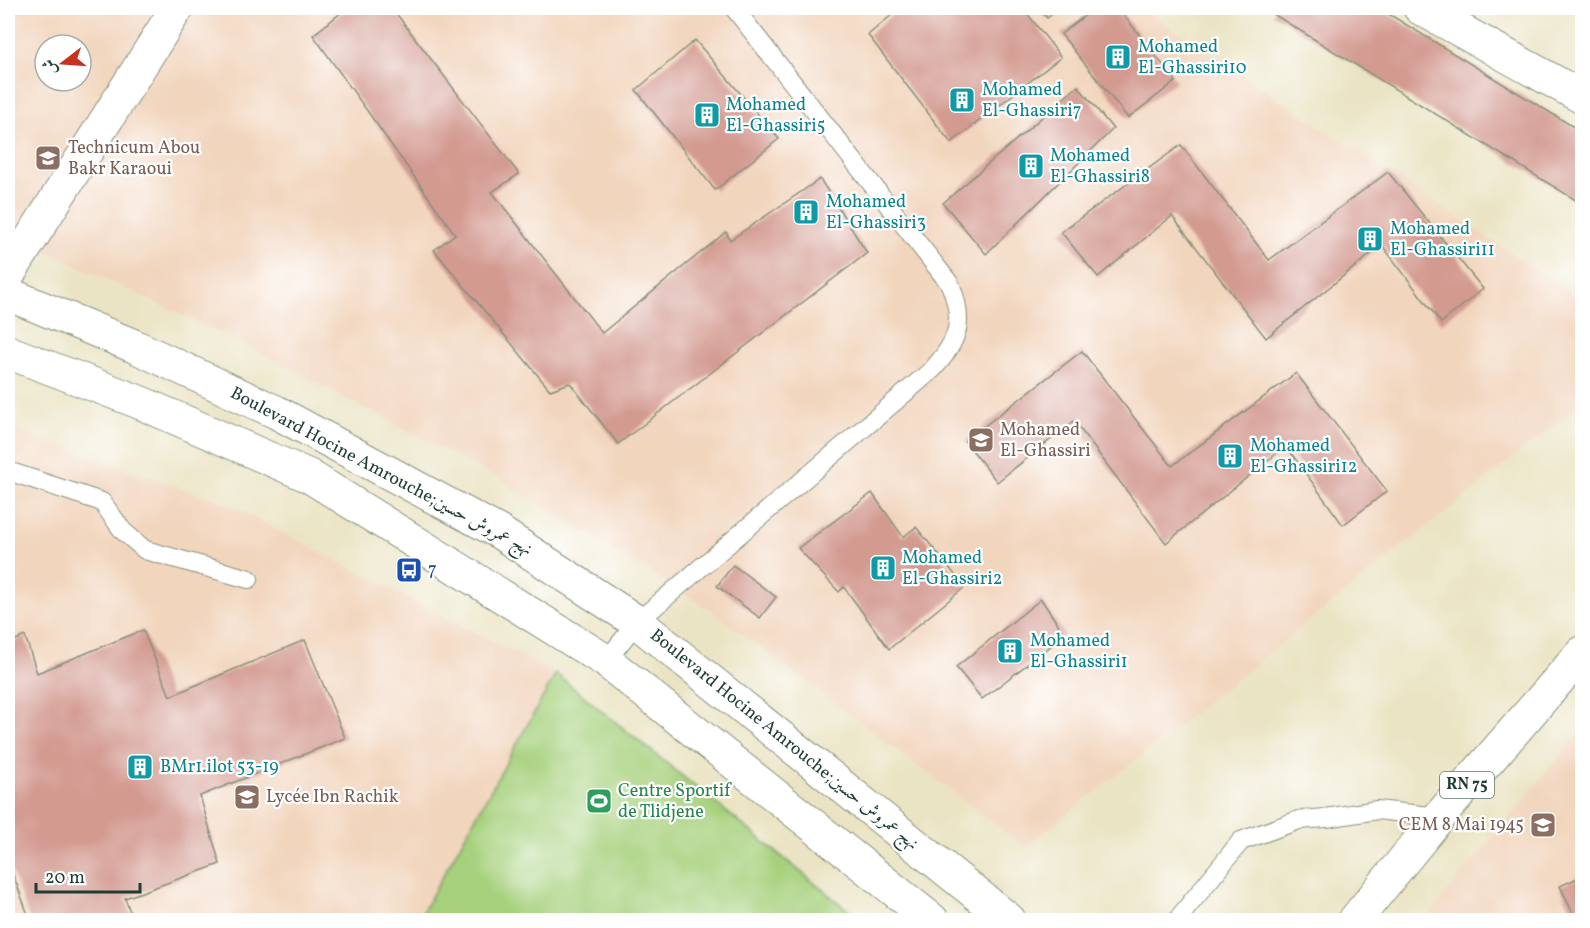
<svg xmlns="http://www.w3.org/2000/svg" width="1590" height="928" viewBox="0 0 1590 928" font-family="Vollkorn,Amiri,serif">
  <rect width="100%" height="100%" fill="#fff"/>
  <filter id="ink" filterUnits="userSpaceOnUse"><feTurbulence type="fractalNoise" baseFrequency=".0167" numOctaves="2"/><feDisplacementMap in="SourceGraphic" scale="12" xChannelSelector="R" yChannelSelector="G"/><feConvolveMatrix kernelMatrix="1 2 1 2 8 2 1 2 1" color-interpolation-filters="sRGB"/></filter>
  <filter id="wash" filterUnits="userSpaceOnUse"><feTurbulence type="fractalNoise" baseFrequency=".008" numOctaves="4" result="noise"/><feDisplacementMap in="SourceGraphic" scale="24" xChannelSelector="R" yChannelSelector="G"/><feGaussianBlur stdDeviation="1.35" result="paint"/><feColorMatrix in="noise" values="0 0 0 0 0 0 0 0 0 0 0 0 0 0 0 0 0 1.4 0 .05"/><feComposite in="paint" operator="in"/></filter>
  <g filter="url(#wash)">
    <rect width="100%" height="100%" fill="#ebe4c4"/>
    <g fill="#f2d5bd" fill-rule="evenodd">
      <path d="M8,8h1133l441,292v103l-556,444 -315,-237 -215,-133 -251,-132 -217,-103 -20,-6zM45,45h36v36h-36z"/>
      <polygon points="8,428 227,504 556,674 418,920 8,920"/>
      <polygon points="1582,729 1582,920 1425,920"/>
    </g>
    <polygon fill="#a6d07c" stroke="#628658" stroke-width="1.5" points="556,674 565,681 860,920 418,920"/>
    <g id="blocks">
      <g fill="#d39a90">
        <polygon points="8,8 16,8 8,31"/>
        <polygon points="347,8 392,8 519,174 492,192 602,333 726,232 730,240 820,179 867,253 618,444 570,383 550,390 434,250 455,234 313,35"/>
        <polygon points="900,8 1023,8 1061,57 951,143 868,35"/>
        <polygon points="1038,8 1060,8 1047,18"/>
        <polygon points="1095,8 1118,8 1176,81 1128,118 1061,34"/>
        <polygon points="1276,8 1379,8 1582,132 1582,204 1273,14"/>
        <polygon points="695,40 779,139 715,190 636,90"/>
        <polygon points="1078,86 1113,129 986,254 943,203"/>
        <polygon points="1181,145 1269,260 1388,172 1483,289 1441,323 1382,245 1266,338 1172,216 1098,277 1061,232"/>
        <polygon points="1082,351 1172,466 1296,373 1387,491 1343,525 1286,446 1166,543 1074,421 997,482 965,441"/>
        <polygon points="872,493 903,537 916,527 965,587 889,649 844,587 839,592 798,548"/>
        <polygon points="733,565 776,597 760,618 717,586"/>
        <polygon points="1041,599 1065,635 982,699 956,667"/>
        <polygon points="143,630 170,696 305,640 345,738 200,796 220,864 125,898 133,920 30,920 8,861 8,643 25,636 37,673"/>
        <polygon points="1582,876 1582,920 1576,920 1560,886"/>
      </g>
    </g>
  </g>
  <g filter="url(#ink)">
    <use href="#blocks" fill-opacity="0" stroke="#85907c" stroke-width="1.5"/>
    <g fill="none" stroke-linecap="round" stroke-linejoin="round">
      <defs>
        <g id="lane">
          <polyline points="8,471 102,502 123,531 145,550 249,579"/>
          <path d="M606,661l31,-39 296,-253c26,-29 32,-48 17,-85l-216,-276"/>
          <polyline points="1180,920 1181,915 1241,841 1299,820 1326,818 1377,810 1439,817"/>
        </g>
        <g id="street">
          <polyline points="1420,8 1582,97"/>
          <polyline points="8,275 177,8"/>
        </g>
        <g id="secondary">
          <polyline points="8,294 134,346 276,412 499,532 637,622 1009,920"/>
          <polyline points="8,352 139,402 309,476 606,661 932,920"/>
        </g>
        <polyline id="primary" points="1355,920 1439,817 1582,653"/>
      </defs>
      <use href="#lane" stroke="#85907c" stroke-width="20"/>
      <use href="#street" stroke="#85907c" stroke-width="35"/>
      <use href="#secondary" stroke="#85907c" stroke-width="35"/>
      <use href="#primary" stroke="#85907c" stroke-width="35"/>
      <use href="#lane" stroke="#fff" stroke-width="18"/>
      <use href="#street" stroke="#fff" stroke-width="33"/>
      <use href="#secondary" stroke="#fff" stroke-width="33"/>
      <use href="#primary" stroke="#fff" stroke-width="33"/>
    </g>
  </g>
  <defs>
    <symbol id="building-square" viewBox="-11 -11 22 22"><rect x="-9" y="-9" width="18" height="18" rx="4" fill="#0f9aa8" stroke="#fff"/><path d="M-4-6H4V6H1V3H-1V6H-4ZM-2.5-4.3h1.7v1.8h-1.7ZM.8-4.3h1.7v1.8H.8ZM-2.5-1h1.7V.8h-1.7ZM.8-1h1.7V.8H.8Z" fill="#fff"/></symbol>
    <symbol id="school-square" viewBox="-11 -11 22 22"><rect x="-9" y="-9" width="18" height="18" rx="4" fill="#8d6e63" stroke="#fff"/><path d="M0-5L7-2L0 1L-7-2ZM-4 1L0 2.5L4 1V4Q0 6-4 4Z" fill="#fff"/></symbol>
    <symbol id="bus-square" viewBox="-11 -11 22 22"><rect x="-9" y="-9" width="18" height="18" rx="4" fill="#1a4fb4" stroke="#fff"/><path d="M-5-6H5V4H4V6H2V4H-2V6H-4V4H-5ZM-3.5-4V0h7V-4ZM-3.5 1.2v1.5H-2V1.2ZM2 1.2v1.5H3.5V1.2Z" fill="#fff"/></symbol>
    <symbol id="stadium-square" viewBox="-11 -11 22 22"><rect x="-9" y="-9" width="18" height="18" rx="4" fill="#2e9e5b" stroke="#fff"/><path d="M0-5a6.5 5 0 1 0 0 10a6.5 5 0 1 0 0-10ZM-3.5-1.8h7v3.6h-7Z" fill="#fff"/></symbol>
  </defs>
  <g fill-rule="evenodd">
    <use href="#building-square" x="1103" y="42" width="30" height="30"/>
    <use href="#building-square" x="947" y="85" width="30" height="30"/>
    <use href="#building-square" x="692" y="100" width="30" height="30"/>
    <use href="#school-square" x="33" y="143" width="30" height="30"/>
    <use href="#building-square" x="1016" y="151" width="30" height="30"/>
    <use href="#building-square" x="791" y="197" width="30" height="30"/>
    <use href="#building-square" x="1355" y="224" width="30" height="30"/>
    <use href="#school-square" x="966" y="425" width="30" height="30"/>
    <use href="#building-square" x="1215" y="441" width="30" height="30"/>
    <use href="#building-square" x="868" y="553" width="30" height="30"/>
    <use href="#bus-square" x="394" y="555" width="30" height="30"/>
    <use href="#building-square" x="995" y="636" width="30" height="30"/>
    <use href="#building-square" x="125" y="752" width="30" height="30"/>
    <use href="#school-square" x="232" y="782" width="30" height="30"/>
    <use href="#stadium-square" x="584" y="786" width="30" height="30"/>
    <use href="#school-square" x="1528" y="810" width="30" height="30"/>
  </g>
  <g text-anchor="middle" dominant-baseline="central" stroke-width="4.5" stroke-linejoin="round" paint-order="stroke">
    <rect fill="#fff" stroke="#627771" stroke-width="1.5" x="1440" y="772" width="54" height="26" rx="4.5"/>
    <g font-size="16" font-weight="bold" fill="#1f3d34">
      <text x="1467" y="785">RN 75</text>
    </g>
    <g font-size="18" fill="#0d838f" stroke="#fff" text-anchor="start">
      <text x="1138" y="47">Mohamed<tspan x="1138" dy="21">El-Ghassiri10</tspan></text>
      <text x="982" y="90">Mohamed<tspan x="982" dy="21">El-Ghassiri7</tspan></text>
      <text x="726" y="105">Mohamed<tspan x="726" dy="21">El-Ghassiri5</tspan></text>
      <text x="1050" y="156">Mohamed<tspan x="1050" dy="21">El-Ghassiri8</tspan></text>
      <text x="826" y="202">Mohamed<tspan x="826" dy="21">El-Ghassiri3</tspan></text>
      <text x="1390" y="229">Mohamed<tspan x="1390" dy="21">El-Ghassiri11</tspan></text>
      <text x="1250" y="446">Mohamed<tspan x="1250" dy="21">El-Ghassiri12</tspan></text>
      <text x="902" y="558">Mohamed<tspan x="902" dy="21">El-Ghassiri2</tspan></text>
      <text x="1030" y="641">Mohamed<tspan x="1030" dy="21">El-Ghassiri1</tspan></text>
      <text x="160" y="767">BMr1.ilot 53-19</text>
    </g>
    <g font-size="18" fill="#785e54" stroke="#fff" text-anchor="start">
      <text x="68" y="148">Technicum Abou<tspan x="68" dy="21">Bakr Karaoui</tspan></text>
      <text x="1000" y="430">Mohamed<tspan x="1000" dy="21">El-Ghassiri</tspan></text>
      <text x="266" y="797">Lycée Ibn Rachik</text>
      <text x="1524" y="825" text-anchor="end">CEM 8 Mai 1945</text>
    </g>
    <g font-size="18" fill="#1f3d34" stroke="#fff">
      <text transform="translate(381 472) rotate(28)">Boulevard Hocine Amrouche;نهج عمروش حسين</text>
      <text transform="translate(784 740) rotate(39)">Boulevard Hocine Amrouche;نهج عمروش حسين</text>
    </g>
    <g font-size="18" fill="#164399" stroke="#fff" text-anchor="start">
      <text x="428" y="570">7</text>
    </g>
    <g font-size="18" fill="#27864d" stroke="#fff" text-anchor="start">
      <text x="618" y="791">Centre Sportif<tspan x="618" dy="21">de Tlidjene</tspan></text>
    </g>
  </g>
  <rect width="1590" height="928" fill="none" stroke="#fff" stroke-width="30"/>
  <g transform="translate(63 63) rotate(253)"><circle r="28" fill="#ffffff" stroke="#a5b1ae" stroke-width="1.5"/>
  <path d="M0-4.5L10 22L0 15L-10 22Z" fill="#c8321e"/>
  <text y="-9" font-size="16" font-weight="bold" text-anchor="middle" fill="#1f3d34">ش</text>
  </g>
  <path d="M36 883v9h104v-9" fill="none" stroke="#1f3d34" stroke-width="3"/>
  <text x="45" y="883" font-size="18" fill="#1f3d34" stroke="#ffffff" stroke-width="4.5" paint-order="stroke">20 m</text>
</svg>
